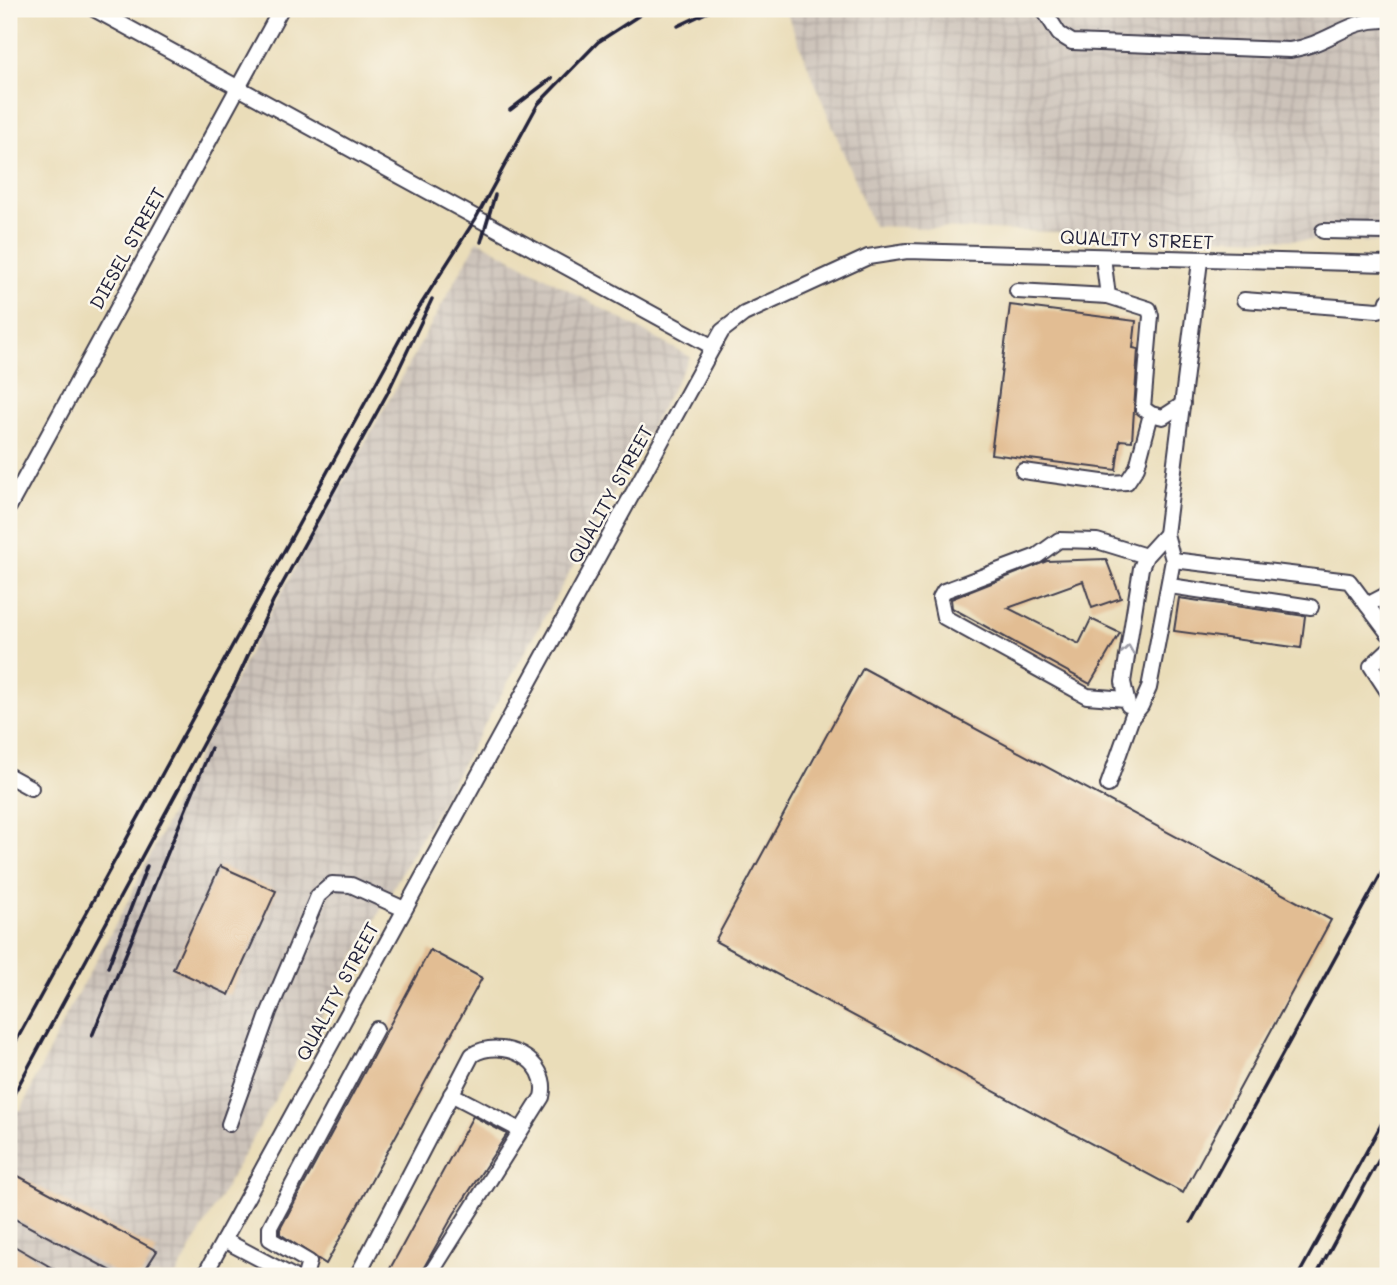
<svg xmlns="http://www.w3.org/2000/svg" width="1397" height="1285" viewBox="0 0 1397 1285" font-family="Mali,sans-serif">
  <defs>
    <pattern id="industrial-grid" width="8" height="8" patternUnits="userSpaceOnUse" patternTransform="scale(1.75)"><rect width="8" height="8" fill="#ccc2b9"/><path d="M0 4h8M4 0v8" fill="none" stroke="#afa6a0"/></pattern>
  </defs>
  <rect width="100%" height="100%" fill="#fbf7ec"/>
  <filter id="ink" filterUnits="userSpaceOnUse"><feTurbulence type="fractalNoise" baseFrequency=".0143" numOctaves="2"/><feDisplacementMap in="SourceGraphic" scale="14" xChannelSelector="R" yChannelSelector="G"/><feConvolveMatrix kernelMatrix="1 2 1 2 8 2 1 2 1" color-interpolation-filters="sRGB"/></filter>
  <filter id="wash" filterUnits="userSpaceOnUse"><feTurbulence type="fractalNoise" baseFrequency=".00686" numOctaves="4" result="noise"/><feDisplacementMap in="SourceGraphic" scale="28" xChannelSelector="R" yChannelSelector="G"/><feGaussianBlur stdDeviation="1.57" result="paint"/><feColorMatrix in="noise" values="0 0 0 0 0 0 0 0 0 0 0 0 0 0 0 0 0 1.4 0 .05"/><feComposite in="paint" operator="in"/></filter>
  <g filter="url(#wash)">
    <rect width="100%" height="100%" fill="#eaddb9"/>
    <g fill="url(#industrial-grid)">
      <polygon points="785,9 1388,9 1388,243 873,226"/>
      <polygon points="478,240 690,357 176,1276 9,1276 9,1110 21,1110 67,1013 125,907 255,640"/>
    </g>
    <g id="blocks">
      <g fill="#e2bd93">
        <polygon points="1010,305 1136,321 1133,348 1138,349 1132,441 1120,440 1116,470 991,454"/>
        <polygon points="1106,559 1121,598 1092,608 1083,581 1008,608 1079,644 1091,619 1120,633 1090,684 952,608 951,599 1047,561"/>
        <polygon points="1179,598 1305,616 1301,648 1174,631"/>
        <polygon points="863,668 1331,920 1183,1193 715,941"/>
        <polygon points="220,866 276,891 229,995 173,969"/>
        <polygon points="430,950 482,978 326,1264 280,1234 280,1229"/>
        <polygon points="473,1116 507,1134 454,1214 419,1276 386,1276"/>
        <polygon points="9,1171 157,1251 141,1276 121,1276 9,1216"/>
        <polygon points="9,1243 66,1276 9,1276"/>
      </g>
    </g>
  </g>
  <g filter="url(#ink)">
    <use href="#blocks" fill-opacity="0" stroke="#403e4e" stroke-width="2"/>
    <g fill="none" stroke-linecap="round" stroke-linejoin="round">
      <defs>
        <g id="minor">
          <polyline points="94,9 713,347"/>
          <path d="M1043,9l16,25 13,8 218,8c40,-6 59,-32 98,-30"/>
          <polyline points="1323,231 1388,232"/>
          <polyline points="1103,257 1108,296 1149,309 1151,316 1143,408 1151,414 1163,417 1183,404"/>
          <polyline points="1017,291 1108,296"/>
          <polyline points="1244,300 1378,310 1386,308 1388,301"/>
          <polyline points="1023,471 1109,483 1127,482 1137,467 1151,414"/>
          <polyline points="9,507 281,9"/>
          <polyline points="1173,560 1349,581 1388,633"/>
          <polyline points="1170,586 1311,607"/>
          <polyline points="1367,605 1388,594"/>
          <polyline points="1388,650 1371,666 1388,692"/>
          <polyline points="1126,699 1087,696 944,617 940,598 944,591 1037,556 1059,540 1097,541 1146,556"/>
          <polyline points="1128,705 1123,682 1141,568 1146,556 1166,534"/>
          <polyline points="9,776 31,788"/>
          <polyline points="1108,785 1132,717 1141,706 1149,688 1173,560 1166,534 1200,261"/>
          <polyline points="451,1094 520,1130"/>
          <polyline points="229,1124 269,1012 318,896 332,884 351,885 404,909"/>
          <polyline points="224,1240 292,1276"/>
          <polyline points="204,1276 713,347 722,331 744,314 868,257 907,251 1388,264"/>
          <polyline points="305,1276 309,1262 270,1239 270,1227 376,1029"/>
          <path d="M357,1276l115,-221c29,-18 79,4 70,42l-113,179"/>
        </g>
      </defs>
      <use href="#minor" stroke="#403e4e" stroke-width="18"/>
      <use href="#minor" stroke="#fff" stroke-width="14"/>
      <g stroke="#22223b" stroke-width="3.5">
        <polyline points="678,26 714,9"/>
        <polyline points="510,110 552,78"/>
        <polyline points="481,242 495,195"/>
        <polyline points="108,967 147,866"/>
        <polyline points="92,1036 211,748"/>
        <polyline points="9,1054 406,328 476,218 538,104 598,42 649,9"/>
        <polyline points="9,1103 235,684 273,601 387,394 432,299"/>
        <polyline points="1191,1222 1388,861"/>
        <polyline points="1298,1276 1388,1112"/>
        <polyline points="1316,1276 1388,1143"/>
      </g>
    </g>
    <defs><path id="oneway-chevron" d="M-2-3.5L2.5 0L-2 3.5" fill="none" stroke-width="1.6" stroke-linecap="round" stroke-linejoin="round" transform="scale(1.75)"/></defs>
    <use stroke="#9c9ca7" href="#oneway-chevron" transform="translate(1128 650) rotate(-81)"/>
  </g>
  <g text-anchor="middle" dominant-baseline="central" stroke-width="5" stroke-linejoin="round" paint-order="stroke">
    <g font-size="19" fill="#22223b" stroke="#fbf7ec">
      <text transform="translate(1137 239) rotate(2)">QUALITY STREET</text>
      <text transform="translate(127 248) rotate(-61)">DIESEL STREET</text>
      <text transform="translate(610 494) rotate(-61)">QUALITY STREET</text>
      <text transform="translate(337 991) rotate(-62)">QUALITY STREET</text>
    </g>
  </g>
  <rect width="1397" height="1285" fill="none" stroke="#fbf7ec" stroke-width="35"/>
</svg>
